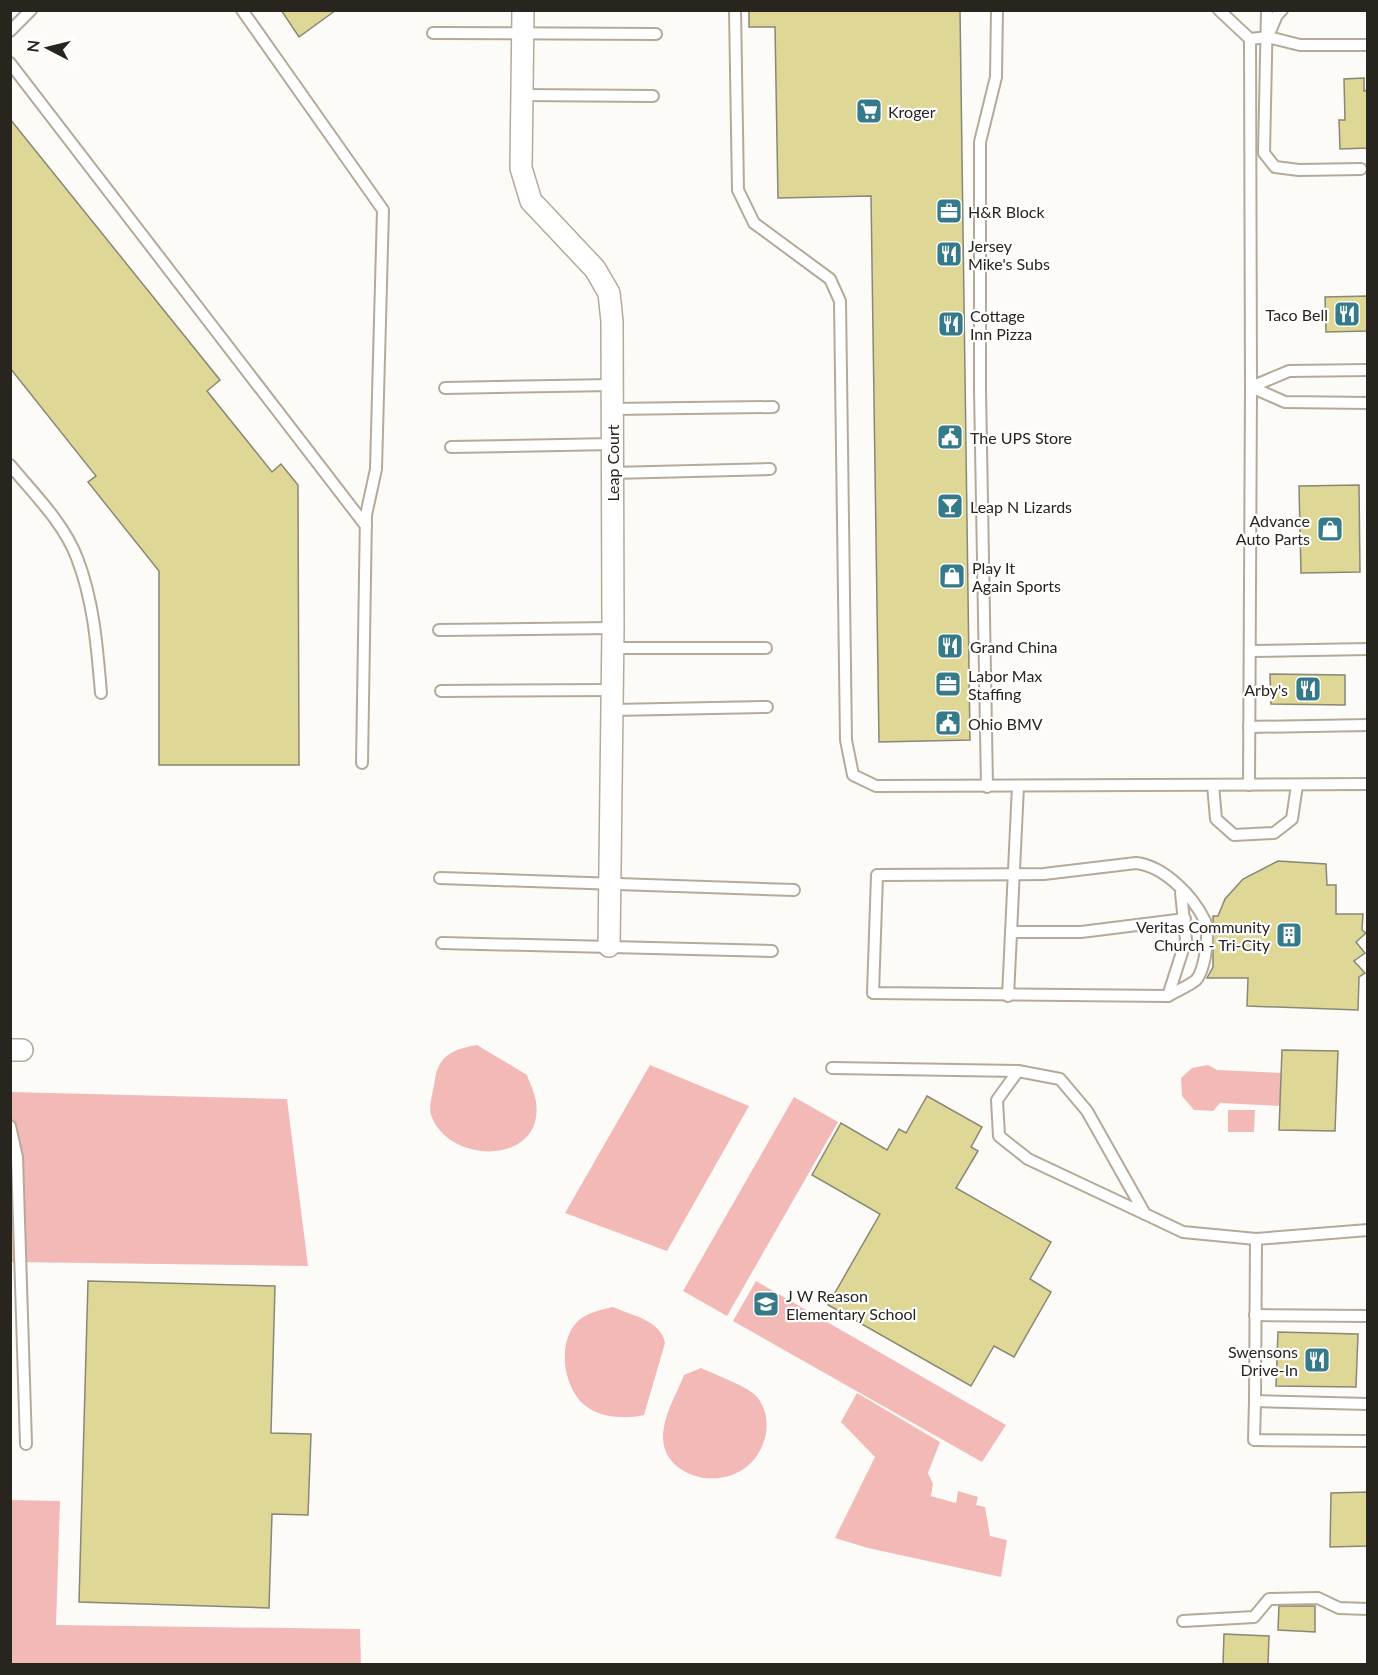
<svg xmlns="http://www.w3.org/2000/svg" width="1378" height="1675" viewBox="0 0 1378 1675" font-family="Lato,sans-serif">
  <rect width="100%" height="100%" fill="#fdfbf8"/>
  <g fill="#f3b9b7">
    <path d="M477,1045l50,30c3,9 8,18 9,27 9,63 -87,64 -105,13 -3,-9 3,-26 4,-36 4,-25 20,-30 42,-34z"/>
    <polygon points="650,1065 749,1106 667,1251 565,1213"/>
    <polygon points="1208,1065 1217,1070 1281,1073 1280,1106 1220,1103 1213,1111 1194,1110 1182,1096 1181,1078 1192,1068"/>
    <polygon points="11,1092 287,1099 308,1266 11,1262"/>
    <polygon points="794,1097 838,1122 727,1316 683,1291"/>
    <polygon points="1228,1110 1255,1110 1254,1132 1228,1132"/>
    <polygon points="756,1281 1006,1425 982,1462 733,1321"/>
    <path d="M613,1307c18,8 49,14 52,36l-21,72c-16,4 -39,3 -54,-6 -26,-15 -34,-64 -14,-86 9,-10 24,-13 37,-16z"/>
    <path d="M701,1368c13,6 49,19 57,30 9,12 11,29 6,43 -19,60 -112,42 -100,-14 3,-18 14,-36 20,-52z"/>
    <polygon points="857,1393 940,1442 928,1473 933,1484 931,1496 956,1503 958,1491 978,1497 976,1505 985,1507 990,1536 1007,1540 1001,1577 868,1548 835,1538 875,1457 841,1422"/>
    <polygon points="11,1500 60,1501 56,1625 360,1629 361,1664 11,1664"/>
  </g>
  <g fill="#ded795" stroke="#898776" stroke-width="1.5">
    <polygon points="281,10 336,10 299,37"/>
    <polygon points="749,10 960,10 970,740 879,742 871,196 778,198 775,27 749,27"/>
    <polygon points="1364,78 1364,91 1368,90 1368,148 1340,149 1339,120 1345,120 1344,79"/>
    <polygon points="10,119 220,380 207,391 272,472 281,464 298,485 299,765 159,765 159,571 88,482 96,476 10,368"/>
    <polygon points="1368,296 1368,331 1326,332 1325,297"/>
    <polygon points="1359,485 1360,572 1301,573 1299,486"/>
    <polygon points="1270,674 1345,675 1345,705 1271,704"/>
    <polygon points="1278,861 1326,864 1327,885 1336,885 1336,914 1363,914 1362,930 1366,933 1356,942 1365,953 1354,961 1365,973 1359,977 1358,1010 1247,1006 1248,978 1207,978 1213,967 1213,916 1218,916 1225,899 1243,879"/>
    <polygon points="1282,1050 1338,1051 1335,1131 1279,1130"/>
    <polygon points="927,1096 982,1127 971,1147 978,1151 956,1188 1051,1242 1030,1279 1051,1292 1014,1357 994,1346 971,1386 828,1305 880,1214 812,1175 841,1123 887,1150 899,1129 906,1133"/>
    <polygon points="88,1281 275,1286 271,1433 311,1434 308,1515 272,1514 269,1608 79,1602"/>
    <polygon points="1278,1332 1358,1334 1356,1387 1276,1386"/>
    <polygon points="1368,1492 1368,1546 1330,1547 1331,1493"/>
    <polygon points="1279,1606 1315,1606 1315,1632 1278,1630"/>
    <polygon points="1224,1634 1269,1636 1268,1665 1223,1664"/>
  </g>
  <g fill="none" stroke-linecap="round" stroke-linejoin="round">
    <defs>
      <g id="lane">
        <polyline points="242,10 383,210 376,469 366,515 362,763"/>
        <polyline points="735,10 738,190 754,223 830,279 840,301 846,740 853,775 876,786 1368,784"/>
        <polyline points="1219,10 1250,39 1251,387 1249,785"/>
        <polyline points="1267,10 1264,153 1275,167 1299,170 1361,169"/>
        <polyline points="10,31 31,10"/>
        <polyline points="433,33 656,34"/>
        <polyline points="1269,34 1277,15 1282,10"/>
        <polyline points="1250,39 1268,37 1300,45 1368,45"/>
        <polyline points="10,63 366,526"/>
        <polyline points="522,95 653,96"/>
        <polyline points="1251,387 1285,402 1368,403"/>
        <polyline points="1251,387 1289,371 1368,370"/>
        <polyline points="445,388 612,385"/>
        <polyline points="612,409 773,407"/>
        <polyline points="451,447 612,444"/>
        <path d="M10,465c23,28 54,58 67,93 17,44 20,89 24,135"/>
        <polyline points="612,473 770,469"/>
        <polyline points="439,630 613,628"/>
        <polyline points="613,648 766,648"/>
        <polyline points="1250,651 1368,649"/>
        <polyline points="441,691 613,690"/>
        <polyline points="613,710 767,707"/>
        <polyline points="1249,727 1368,725"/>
        <polyline points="1213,785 1216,819 1234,835 1274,833 1292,819 1297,785"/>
        <polyline points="987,787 980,389 980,142 996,77 997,10"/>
        <path d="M1136,863c28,3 57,33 69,58 5,12 0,49 -9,59 -7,6 -20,11 -28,16l-295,-3 4,-118 167,-1z"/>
        <polyline points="440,878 794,890"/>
        <polyline points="1011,932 1081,932 1185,919"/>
        <polyline points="442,943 772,951"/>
        <polyline points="1008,996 1018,786"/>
        <polyline points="1168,996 1186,940 1181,893"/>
        <polyline points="832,1068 1018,1071 1060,1079 1087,1111 1145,1214 1183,1232 1256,1239 1368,1230"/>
        <polyline points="1018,1071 997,1100 999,1136 1028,1159 1145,1214"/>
        <polyline points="10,1126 17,1157 26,1444"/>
        <polyline points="1256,1239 1255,1401 1368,1404"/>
        <polyline points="1255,1315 1368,1316"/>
        <polyline points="1255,1401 1254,1440 1368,1441"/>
        <polyline points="1183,1621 1254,1617 1269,1599 1318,1598 1339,1608 1368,1609"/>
      </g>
      <g id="street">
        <polyline points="523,10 521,168 531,201 595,269 609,293 612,321 613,628 609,946"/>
        <polyline points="10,1050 22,1050"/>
      </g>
    </defs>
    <use href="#lane" stroke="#b5aa9a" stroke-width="14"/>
    <use href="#street" stroke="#b5aa9a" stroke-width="24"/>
    <use href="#lane" stroke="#fff" stroke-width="10"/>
    <use href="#street" stroke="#fff" stroke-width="21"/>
  </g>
  <defs>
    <symbol id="supermarket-square" viewBox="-11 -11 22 22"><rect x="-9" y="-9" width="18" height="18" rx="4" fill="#357a88" stroke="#fff"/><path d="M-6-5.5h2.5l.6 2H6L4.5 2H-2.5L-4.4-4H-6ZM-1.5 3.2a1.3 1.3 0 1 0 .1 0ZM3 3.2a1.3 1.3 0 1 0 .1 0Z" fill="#fff"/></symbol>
    <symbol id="office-square" viewBox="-11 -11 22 22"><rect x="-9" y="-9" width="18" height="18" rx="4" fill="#357a88" stroke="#fff"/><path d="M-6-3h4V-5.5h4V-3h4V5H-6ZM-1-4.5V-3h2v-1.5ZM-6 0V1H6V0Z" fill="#fff"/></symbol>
    <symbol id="restaurant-square" viewBox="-11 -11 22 22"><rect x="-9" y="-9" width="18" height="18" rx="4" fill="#357a88" stroke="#fff"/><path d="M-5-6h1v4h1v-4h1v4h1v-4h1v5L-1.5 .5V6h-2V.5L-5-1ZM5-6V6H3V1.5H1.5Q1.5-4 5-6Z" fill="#fff"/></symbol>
    <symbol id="civic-square" viewBox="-11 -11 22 22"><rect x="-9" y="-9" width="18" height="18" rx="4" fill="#357a88" stroke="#fff"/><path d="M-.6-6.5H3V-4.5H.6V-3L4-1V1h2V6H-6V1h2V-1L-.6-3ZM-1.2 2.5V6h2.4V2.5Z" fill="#fff"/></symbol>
    <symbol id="bar-square" viewBox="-11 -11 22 22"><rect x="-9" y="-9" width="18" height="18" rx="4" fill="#357a88" stroke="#fff"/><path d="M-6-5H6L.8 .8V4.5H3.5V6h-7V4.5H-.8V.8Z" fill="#fff"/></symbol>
    <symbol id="shop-square" viewBox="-11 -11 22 22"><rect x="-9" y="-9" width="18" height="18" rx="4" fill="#357a88" stroke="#fff"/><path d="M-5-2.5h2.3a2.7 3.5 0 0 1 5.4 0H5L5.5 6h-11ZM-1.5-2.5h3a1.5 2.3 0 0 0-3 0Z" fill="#fff"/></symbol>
    <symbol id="building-square" viewBox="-11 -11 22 22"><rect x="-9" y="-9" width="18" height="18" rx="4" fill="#357a88" stroke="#fff"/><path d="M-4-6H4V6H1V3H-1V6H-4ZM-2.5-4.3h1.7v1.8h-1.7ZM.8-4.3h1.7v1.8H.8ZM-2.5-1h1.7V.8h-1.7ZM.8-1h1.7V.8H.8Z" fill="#fff"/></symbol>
    <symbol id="school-square" viewBox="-11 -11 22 22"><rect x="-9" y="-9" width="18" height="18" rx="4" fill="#357a88" stroke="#fff"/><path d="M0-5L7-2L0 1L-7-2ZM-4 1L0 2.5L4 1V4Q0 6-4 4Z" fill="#fff"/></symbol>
  </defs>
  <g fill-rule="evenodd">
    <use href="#supermarket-square" x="854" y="96" width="30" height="30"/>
    <use href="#office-square" x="934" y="196" width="30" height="30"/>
    <use href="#restaurant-square" x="934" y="239" width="30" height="30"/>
    <use href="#restaurant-square" x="1332" y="299" width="30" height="30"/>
    <use href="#restaurant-square" x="936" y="309" width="30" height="30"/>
    <use href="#civic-square" x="935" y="422" width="30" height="30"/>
    <use href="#bar-square" x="935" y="491" width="30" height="30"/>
    <use href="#shop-square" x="1315" y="514" width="30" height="30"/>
    <use href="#shop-square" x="937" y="561" width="30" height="30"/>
    <use href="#restaurant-square" x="935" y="631" width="30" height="30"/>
    <use href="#office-square" x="933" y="669" width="30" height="30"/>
    <use href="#restaurant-square" x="1293" y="674" width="30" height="30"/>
    <use href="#civic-square" x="933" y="708" width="30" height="30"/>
    <use href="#building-square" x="1274" y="920" width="30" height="30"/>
    <use href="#school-square" x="751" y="1289" width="30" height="30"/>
    <use href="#restaurant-square" x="1302" y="1345" width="30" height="30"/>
  </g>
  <g text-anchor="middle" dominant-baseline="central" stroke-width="4.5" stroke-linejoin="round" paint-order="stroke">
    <g font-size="16" fill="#28241e" stroke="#fff" text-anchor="start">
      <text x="888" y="111">Kroger</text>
      <text x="968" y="211">H&amp;R Block</text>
      <text x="968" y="245">Jersey<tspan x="968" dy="18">Mike's Subs</tspan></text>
      <text x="1328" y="314" text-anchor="end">Taco Bell</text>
      <text x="970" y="315">Cottage<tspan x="970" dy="18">Inn Pizza</tspan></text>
      <text x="970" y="437">The UPS Store</text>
      <text x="970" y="506">Leap N Lizards</text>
      <text x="1310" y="520" text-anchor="end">Advance<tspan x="1310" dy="18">Auto Parts</tspan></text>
      <text x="972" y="567">Play It<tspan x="972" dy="18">Again Sports</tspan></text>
      <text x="970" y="646">Grand China</text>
      <text x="968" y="675">Labor Max<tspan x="968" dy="18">Staffing</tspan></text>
      <text x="1288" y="689" text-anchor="end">Arby's</text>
      <text x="968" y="723">Ohio BMV</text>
      <text x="1270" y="926" text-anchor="end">Veritas Community<tspan x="1270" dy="18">Church - Tri-City</tspan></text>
      <text x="786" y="1295">J W Reason<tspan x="786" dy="18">Elementary School</tspan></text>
      <text x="1298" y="1351" text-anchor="end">Swensons<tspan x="1298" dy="18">Drive-In</tspan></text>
    </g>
    <g font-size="16" fill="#28241e" stroke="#fff">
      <text transform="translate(612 463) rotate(-90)">Leap Court</text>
    </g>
  </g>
  <rect width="1378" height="1675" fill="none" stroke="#28241e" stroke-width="24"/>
  <g transform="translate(48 48) rotate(277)" stroke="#ffffff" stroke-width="4.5" paint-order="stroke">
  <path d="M0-4.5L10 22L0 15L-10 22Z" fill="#28241e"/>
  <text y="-9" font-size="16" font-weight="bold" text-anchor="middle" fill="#28241e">N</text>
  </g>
</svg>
